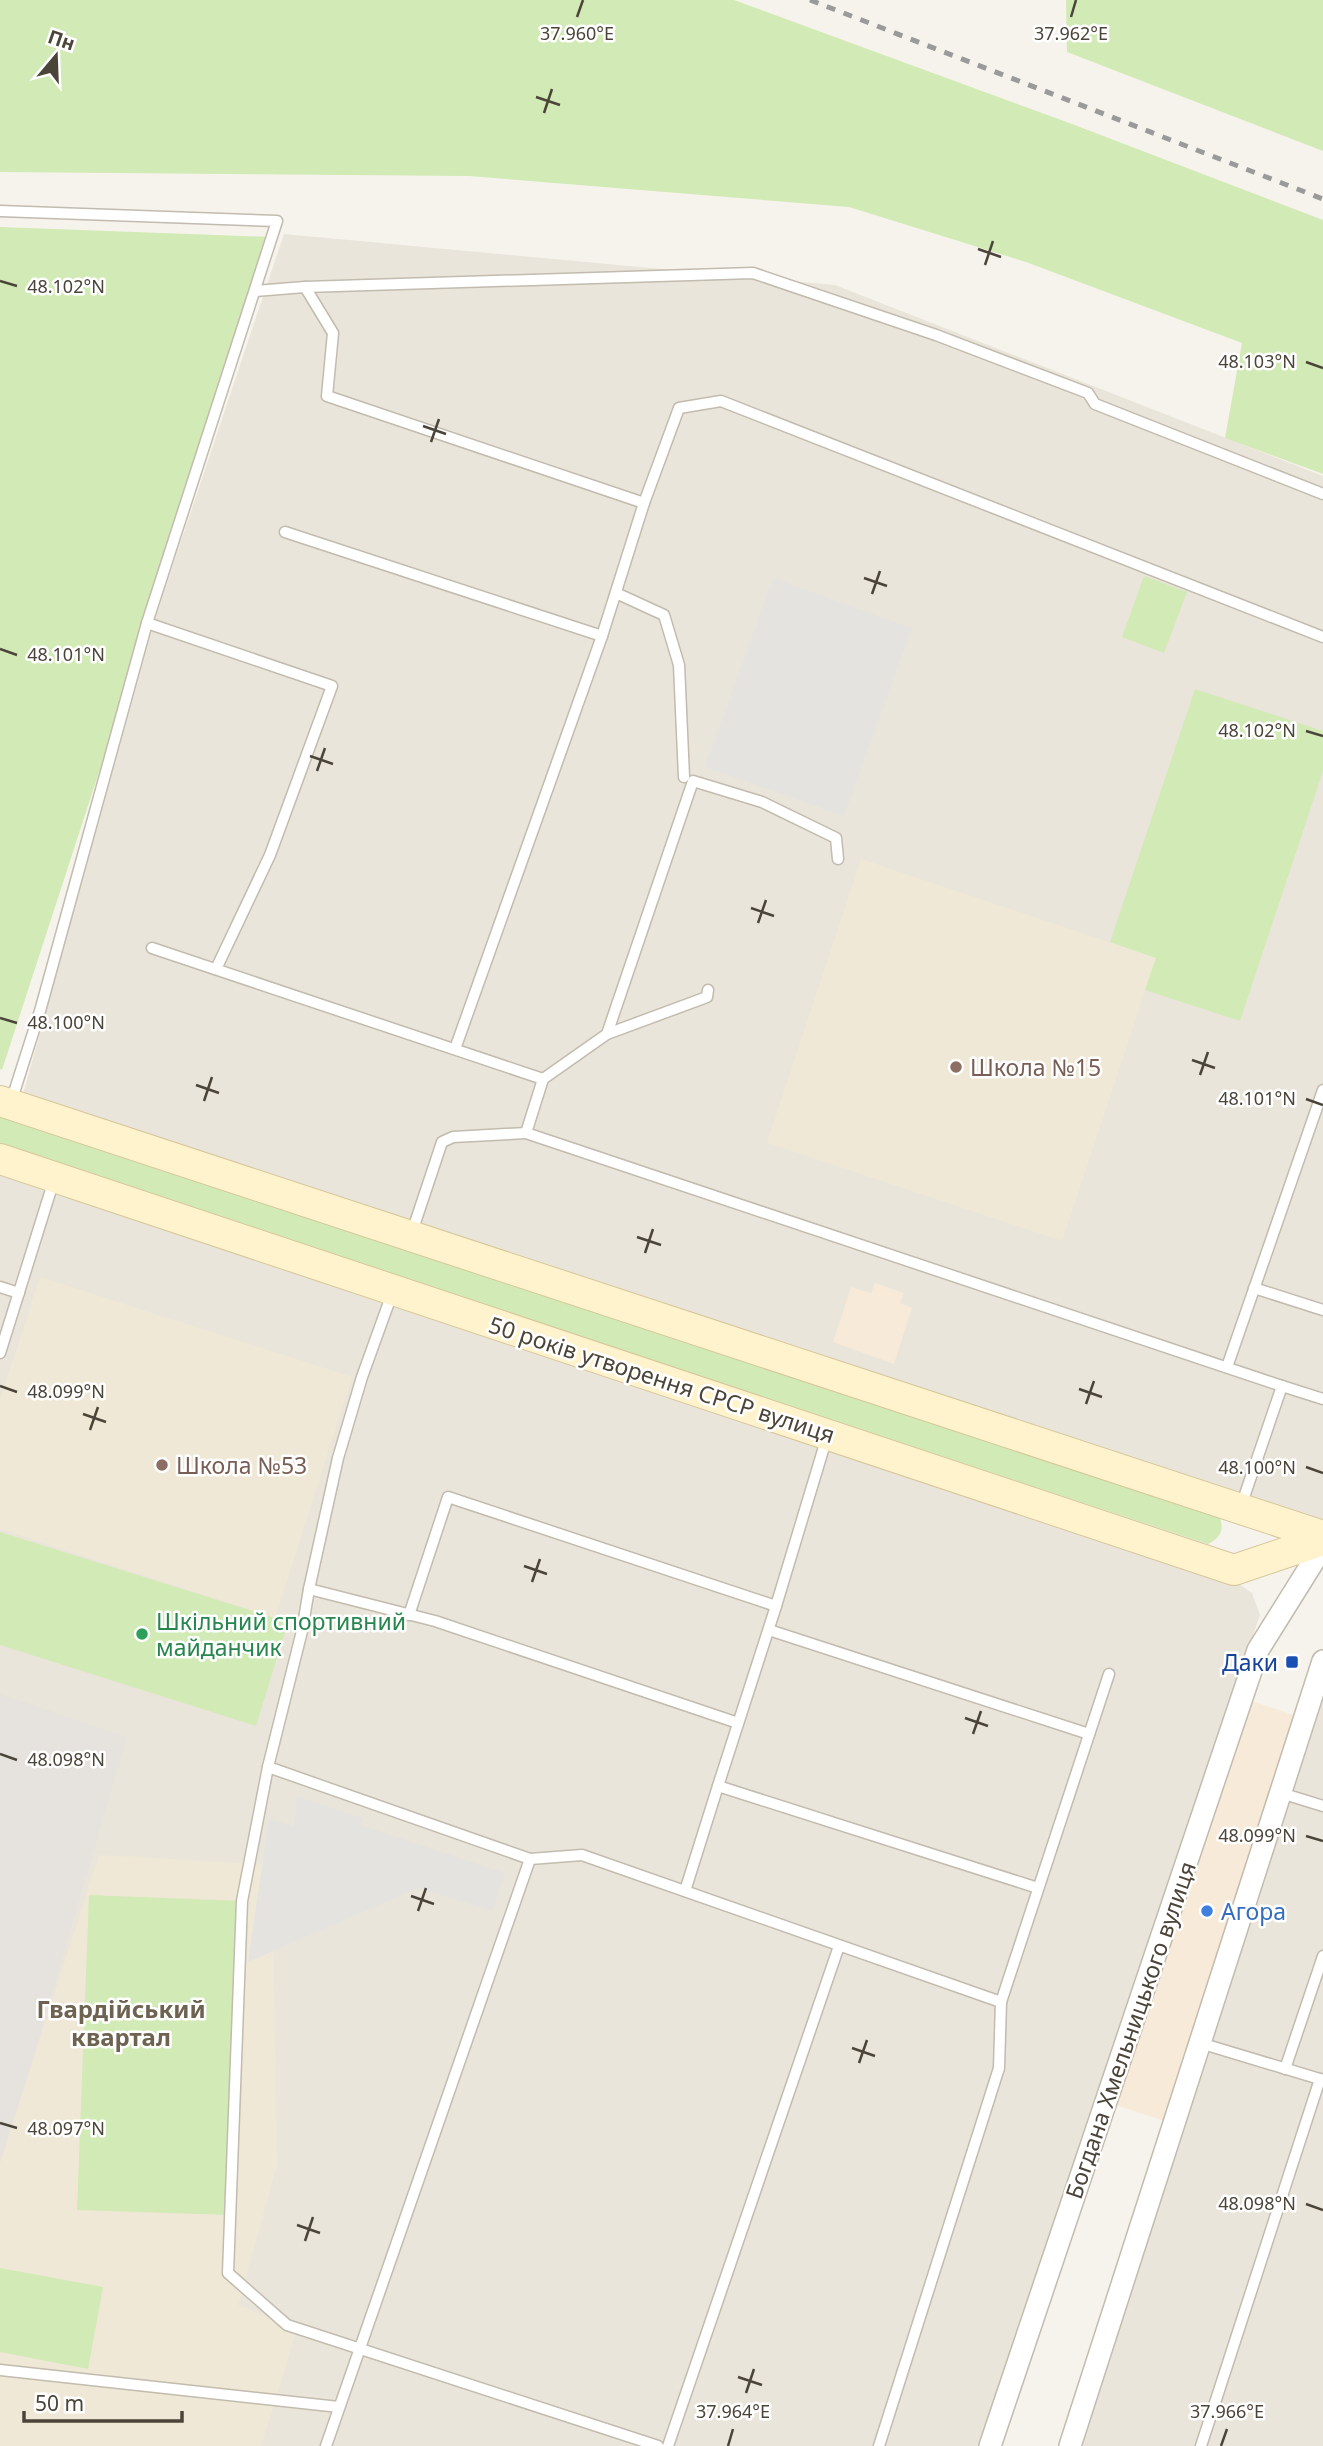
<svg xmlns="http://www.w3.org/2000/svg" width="1323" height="2446" viewBox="0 0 1323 2446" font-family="'Noto Sans',sans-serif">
  <rect width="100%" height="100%" fill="#f6f3ec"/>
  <g fill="#eae5da">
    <polygon points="284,234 835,285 1323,476 1323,1526 22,1098 156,616"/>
    <polygon points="0,1173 1233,1580 1252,1593 1260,1615 981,2446 0,2446"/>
    <polygon points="1323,1696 1323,2446 1079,2446"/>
  </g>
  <g fill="#f7ead8">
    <polygon points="875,1283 904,1293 900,1303 912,1308 894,1364 833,1342 851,1287 871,1293"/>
    <polygon points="1249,1700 1297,1716 1164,2121 1116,2105"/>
  </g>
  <polygon fill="#e6e2dd" points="0,1694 127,1737 0,2170"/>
  <g fill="#efe8d6">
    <polygon points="861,859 1156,958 1062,1241 767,1143"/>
    <polygon points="40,1277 352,1377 275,1618 0,1529 0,1400"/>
    <polygon points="99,1855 272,1865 277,2165 238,2305 297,2329 261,2446 0,2446 0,2163"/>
  </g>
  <g fill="#d2eab5">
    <polygon points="0,0 734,0 1072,124 1323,220 1323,474 1225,438 1242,343 1026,262 849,207 469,176 0,172"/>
    <polygon points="1066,0 1323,0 1323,151 1067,52"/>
    <polygon points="0,227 273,237 2,1070 0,1069"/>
    <polygon points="1144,576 1187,592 1164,653 1122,637"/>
    <polygon points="1195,689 1323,731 1323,771 1240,1021 1145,990 1156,958 1110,942"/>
    <path d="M0,1113l1218,401c7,14 4,23 -10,30l-1208,-398z"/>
    <polygon points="0,1532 288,1622 256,1726 0,1645"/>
    <polygon points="89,1895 242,1901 230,2215 77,2210"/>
    <polygon points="0,2268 103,2287 88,2369 0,2352"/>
  </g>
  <g fill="#e5e3e0">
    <polygon points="773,578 912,628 844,816 705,767"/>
    <polygon points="297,1796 363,1818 361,1825 505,1873 493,1911 418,1888 248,1962 269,1819 294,1826"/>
  </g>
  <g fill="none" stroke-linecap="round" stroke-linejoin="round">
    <defs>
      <g id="service">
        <polyline points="0,211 277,221 147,623 40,1011 11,1102"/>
        <polyline points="305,287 753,273 936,335 1088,393 1095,404 1323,494"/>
        <polyline points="255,291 305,287 333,333 327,396 644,503 602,636 285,532"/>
        <polyline points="644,503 679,408 721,401 1323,637"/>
        <polyline points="616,593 664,615 679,665 684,777"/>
        <polyline points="147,623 332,686 270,855 216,969"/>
        <polyline points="152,948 543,1079 526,1133 1282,1386"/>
        <polyline points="607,1034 707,997 708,990"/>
        <polyline points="455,1049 602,636"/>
        <polyline points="543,1079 607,1034 693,781 762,802 836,838 838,859"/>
        <polyline points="411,1235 442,1142 453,1137 526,1133"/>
        <polyline points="0,1287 19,1293"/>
        <polyline points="1254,1288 1323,1310"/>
        <polyline points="393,1291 362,1377 338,1458 309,1589 302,1631 268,1767 530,1859 582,1855 1001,2002 999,2068 879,2446"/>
        <polyline points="0,1353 54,1180"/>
        <polyline points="1227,1367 1323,1090"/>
        <polyline points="827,1437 776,1606 718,1786 1038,1888"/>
        <polyline points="1241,1506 1282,1386 1323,1399"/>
        <polyline points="309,1589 435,1621 738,1723"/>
        <polyline points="409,1615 448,1497 776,1606"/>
        <polyline points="769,1630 1089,1734"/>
        <polyline points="268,1767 242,1901 228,2273 287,2325 658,2446"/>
        <polyline points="1281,1793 1323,1806"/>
        <polyline points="685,1891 718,1786"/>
        <polyline points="1001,2002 1109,1674"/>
        <polyline points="1200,2043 1323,2080"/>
        <polyline points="1285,2069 1323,1956"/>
        <polyline points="0,2370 339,2407"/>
        <polyline points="326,2446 530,1859"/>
        <polyline points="668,2446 839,1946"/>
        <polyline points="1201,2446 1320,2079"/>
      </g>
      <g id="minor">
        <polyline points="990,2446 1258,1650 1323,1546"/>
        <polyline points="1070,2446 1323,1661"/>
      </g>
      <g id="secondary">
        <polyline points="0,1101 1323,1536"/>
        <polyline points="0,1159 1234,1570 1323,1540"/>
      </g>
    </defs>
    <use href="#service" stroke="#c2bbae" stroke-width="13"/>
    <use href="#minor" stroke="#c2bbae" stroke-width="24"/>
    <use href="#secondary" stroke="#d6c79b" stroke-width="32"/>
    <use href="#service" stroke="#fff" stroke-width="10"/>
    <use href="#minor" stroke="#fff" stroke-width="21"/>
    <use href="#secondary" stroke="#fff3cd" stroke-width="30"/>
    <polyline stroke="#9a9a9a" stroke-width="5" stroke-dasharray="9 9" stroke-linecap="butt" points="810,0 1323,199"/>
  </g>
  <path fill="none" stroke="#4b4439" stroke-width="2.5" d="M577,17l6,-17M1071,17l5,-17M536,97l24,8M544,113l8,-24M978,249l23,8M985,265l8,-24M0,281l17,5M1306,362l17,6M423,426l23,8M431,442l8,-23M864,578l23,8M872,594l8,-23M0,649l17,6M1306,731l17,5M310,756l23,8M317,771l8,-23M751,908l23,8M758,923l8,-23M0,1018l17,5M1192,1060l23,8M1200,1075l8,-23M196,1085l23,8M1306,1099l17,6M204,1101l8,-24M637,1237l24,8M645,1253l8,-24M0,1386l17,6M1079,1389l23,8M1086,1404l8,-23M83,1414l23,8M90,1430l8,-23M1306,1467l17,6M524,1566l23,8M532,1582l8,-23M965,1718l23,8M973,1734l8,-23M0,1754l17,6M1306,1836l17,5M411,1896l23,8M418,1911l8,-23M852,2048l23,8M859,2063l8,-23M0,2123l17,5M1306,2204l17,6M297,2225l23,8M305,2241l8,-24M738,2377l24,8M746,2393l8,-24M728,2446l5,-17M1221,2446l6,-17"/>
  <g fill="#8d6e63" stroke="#fff" stroke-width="2.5">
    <circle cx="956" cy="1067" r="7"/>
    <circle cx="162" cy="1465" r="7"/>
  </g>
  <circle fill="#2e9e5b" stroke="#fff" stroke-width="2.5" cx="142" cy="1634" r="7"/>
  <rect fill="#1a4fb4" stroke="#fff" stroke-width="2.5" x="1285" y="1655" width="14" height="14" rx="3.5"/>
  <circle fill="#3f7fe0" stroke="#fff" stroke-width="2.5" cx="1207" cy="1911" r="7"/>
  <g text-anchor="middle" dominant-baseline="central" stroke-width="5" stroke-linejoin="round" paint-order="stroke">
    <g font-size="23" fill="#785e54" stroke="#fff" text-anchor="start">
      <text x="970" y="1067">Школа №15</text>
      <text x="176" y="1465">Школа №53</text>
    </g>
    <g font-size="23" fill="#4b4439" stroke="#fff">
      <text transform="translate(662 1379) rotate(18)">50 років утворення СРСР вулиця</text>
      <text transform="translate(1130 2030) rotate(-71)">Богдана Хмельницького вулиця</text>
    </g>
    <g font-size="23" fill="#27864d" stroke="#fff" text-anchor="start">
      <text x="156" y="1621">Шкільний спортивний<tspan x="156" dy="26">майданчик</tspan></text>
    </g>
    <g font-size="23" fill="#164399" stroke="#fff" text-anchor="end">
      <text x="1278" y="1662">Даки</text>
    </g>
    <g font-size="23" fill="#366cbe" stroke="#fff" text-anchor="start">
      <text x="1221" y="1911">Агора</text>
    </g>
    <g font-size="24" font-weight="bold" fill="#6e6250" stroke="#fff">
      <text x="121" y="2008">Гвардійський<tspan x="121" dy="28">квартал</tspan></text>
    </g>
  </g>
  <g font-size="18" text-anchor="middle" fill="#4b4439" stroke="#fff" stroke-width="5" stroke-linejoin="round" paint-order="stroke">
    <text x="577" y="40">37.960°E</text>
    <text x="1071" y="40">37.962°E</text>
    <text x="66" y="293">48.102°N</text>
    <text x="1257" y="368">48.103°N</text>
    <text x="66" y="661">48.101°N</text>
    <text x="1257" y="737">48.102°N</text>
    <text x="66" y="1029">48.100°N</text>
    <text x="1257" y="1105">48.101°N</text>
    <text x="66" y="1398">48.099°N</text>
    <text x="1257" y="1474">48.100°N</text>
    <text x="66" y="1766">48.098°N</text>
    <text x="1257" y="1842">48.099°N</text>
    <text x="66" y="2135">48.097°N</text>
    <text x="1257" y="2210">48.098°N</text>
    <text x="733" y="2418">37.964°E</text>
    <text x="1227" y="2418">37.966°E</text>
  </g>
  <g transform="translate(56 56) rotate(19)" stroke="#ffffff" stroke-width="5" paint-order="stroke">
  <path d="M0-5L12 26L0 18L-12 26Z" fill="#4b4439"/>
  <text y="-10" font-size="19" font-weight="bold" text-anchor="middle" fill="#4b4439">Пн</text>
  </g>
  <path d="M24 2411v10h158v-10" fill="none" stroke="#4b4439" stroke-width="3.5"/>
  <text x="35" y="2411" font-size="21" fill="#4b4439" stroke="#ffffff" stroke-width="5" paint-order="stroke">50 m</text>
</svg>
